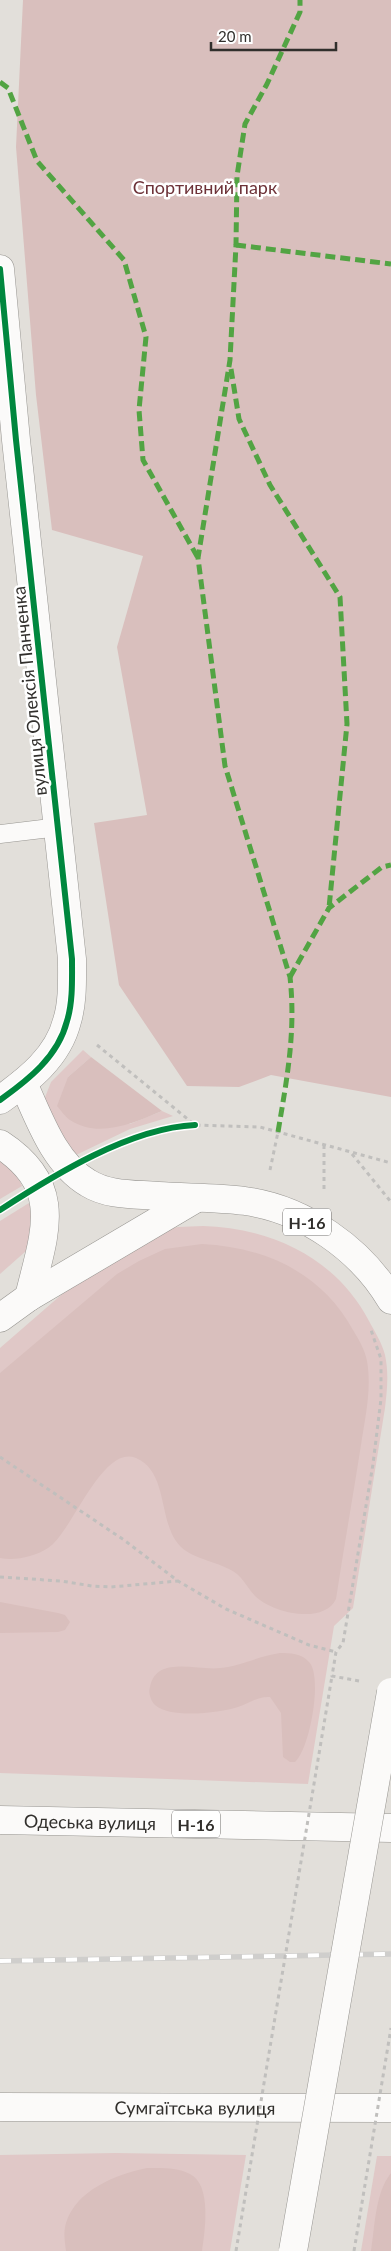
<svg xmlns="http://www.w3.org/2000/svg" width="391" height="2251" viewBox="0 0 391 2251" font-family="Lato,sans-serif">
  <rect width="100%" height="100%" fill="#e2dfda"/>
  <g fill="#e0c8c7">
    <polygon points="83,1050 91,1057 68,1077 130,1124 162,1111 173,1116 130,1129 76,1155 60,1134 44,1100 51,1082"/>
    <polygon points="0,1153 14,1169 22,1186 0,1199"/>
    <polygon points="29,1203 34,1223 26,1251 0,1274 0,1221"/>
    <path d="M203,1226c69,2 133,32 166,95 6,11 13,22 16,34 4,18 2,36 0,53l-32,200 -19,18 -26,158 -308,-11v-425l68,-59 92,-58 18,-4z"/>
    <polygon points="115,2153 246,2155 230,2251 0,2251 0,2155"/>
    <polygon points="377,2156 391,2156 391,2251 361,2251"/>
  </g>
  <g fill="#d9bfbd">
    <polygon points="23,0 391,0 391,1097 271,1075 239,1087 187,1086 119,985 94,823 147,815 117,647 143,556 52,530 36,395 16,147"/>
    <path d="M91,1057l71,54c-29,12 -63,28 -92,9 -5,-3 -9,-10 -13,-14l11,-29z"/>
    <path d="M202,1244c63,3 120,29 151,86 6,10 12,20 14,31 5,28 -2,57 -6,84 -8,51 -17,102 -25,154 -12,26 -64,14 -81,-3 -9,-10 -13,-21 -26,-27 -17,-9 -42,-11 -53,-28 -17,-24 -9,-70 -40,-83 -34,-14 -64,75 -88,90 -14,9 -33,13 -48,10v-185l117,-99 22,-13 26,-12z"/>
    <polygon points="0,1602 58,1613 65,1615 70,1622 65,1630 58,1632 0,1633"/>
    <path d="M280,1653c10,0 21,0 29,9 14,14 1,87 -14,100h-5l-7,-5 -2,-44 -11,-16c-13,-1 -21,7 -32,10 -19,6 -67,12 -83,-2 -4,-4 -7,-12 -5,-18 6,-32 48,-16 70,-19 21,-2 39,-12 60,-15z"/>
    <path d="M147,2168c14,0 30,-1 43,6 22,11 15,57 12,77h-136c-1,-9 -3,-19 0,-28 10,-33 51,-49 81,-55z"/>
    <path d="M391,2173v78h-20c4,-25 4,-58 20,-78z"/>
  </g>
  <g fill="none" stroke-linecap="round" stroke-linejoin="round">
    <defs>
      <polyline id="service" points="0,834 59,827"/>
      <path id="tertiary" d="M0,269l16,171 56,519c0,20 1,43 -5,62 -9,36 -39,59 -67,79"/>
      <g id="primary">
        <path d="M23,1083c16,35 31,80 65,100 21,13 47,11 70,13 29,2 59,1 87,5 59,8 116,48 146,99"/>
        <path d="M0,1144c66,43 44,90 29,153"/>
        <polyline points="0,1318 29,1297 195,1199"/>
        <path id="s1" d="M0,1820l391,8"/>
        <path id="s2" d="M0,2107l391,1"/>
      </g>
    </defs>
    <use href="#service" stroke="#979591" stroke-width="19"/>
    <use href="#tertiary" stroke="#979591" stroke-width="29"/>
    <use href="#primary" stroke="#979591" stroke-width="29"/>
    <g stroke="#c0bfbd" stroke-width="3" stroke-dasharray="4 4" stroke-linecap="butt">
      <polyline points="97,1045 195,1125 260,1127 391,1163"/>
      <polyline points="352,1154 391,1202"/>
      <polyline points="270,1170 278,1132"/>
      <polyline points="324,1189 324,1145"/>
      <polyline points="0,1457 124,1540 178,1581 226,1609 309,1645 336,1652"/>
      <polyline points="0,1577 61,1581 92,1586 111,1587 178,1581"/>
      <polyline points="359,1681 332,1676 336,1652 343,1643 373,1464 381,1399 381,1359 371,1330"/>
    </g>
    <use href="#service" stroke="#fbfaf9" stroke-width="18"/>
    <use href="#tertiary" stroke="#fbfaf9" stroke-width="28"/>
    <use href="#primary" stroke="#fbfaf9" stroke-width="28"/>
    <defs>
      <polyline id="rail" points="0,1961 391,1954"/>
    </defs>
    <use href="#rail" stroke="#cfcecc" stroke-width="5.5"/>
    <use href="#rail" stroke="#fff" stroke-width="4" stroke-dasharray="11" stroke-linecap="butt"/>
    <defs>
      <polyline id="primary-bridge" points="293,2251 391,1692"/>
    </defs>
    <use href="#primary-bridge" stroke="#979591" stroke-width="29" stroke-linecap="butt"/>
    <g stroke="#c0bfbd" stroke-width="3" stroke-dasharray="4 4" stroke-linecap="butt">
      <polyline points="236,2251 332,1676"/>
      <polyline points="354,2251 391,2028"/>
    </g>
    <use href="#primary-bridge" stroke="#fbfaf9" stroke-width="28"/>
    <g stroke="#52a443" stroke-width="5" stroke-dasharray="10 5" stroke-linecap="butt">
      <polyline points="0,82 8,88 37,161 124,260 146,337 139,410 143,460 198,558"/>
      <polyline points="236,245 391,264"/>
      <polyline points="231,369 239,419 270,485 340,597 347,724 329,908"/>
      <polyline points="290,977 329,908 382,867 391,865"/>
      <path d="M278,1132c9,-54 18,-100 12,-155l-65,-211 -27,-208 32,-198 6,-115 1,-69 8,-52 22,-40 33,-72v-12"/>
    </g>
    <defs>
      <g id="cycleway">
        <path d="M0,269l16,171 56,519c0,20 1,43 -5,62 -9,36 -39,59 -67,79"/>
        <path d="M0,1210c54,-35 130,-82 195,-85"/>
      </g>
    </defs>
    <use href="#cycleway" stroke="#fff" stroke-width="9"/>
    <use href="#cycleway" stroke="#00873e" stroke-width="6"/>
  </g>
  <g text-anchor="middle" dominant-baseline="central" stroke-width="5" stroke-linejoin="round" paint-order="stroke">
    <g fill="#fff" stroke="#6f6d6b" stroke-width="1">
      <rect x="283" y="1208.5" width="48" height="27" rx="4"/>
      <rect x="172" y="1810.5" width="48" height="27" rx="4"/>
    </g>
    <g font-size="16" font-weight="bold" fill="#312f2c">
      <text x="307" y="1222">Н-16</text>
      <text x="196" y="1824">Н-16</text>
    </g>
    <g font-size="18" fill="#6d3238" stroke="#fff">
      <text x="205" y="187">Спортивний парк</text>
    </g>
    <g font-size="18" fill="#312f2c" stroke="#fff">
      <text transform="translate(29 691) rotate(-96)">вулиця Олексія Панченка</text>
      <text stroke="none"><textPath href="#s1" startOffset="90">Одеська вулиця</textPath></text>
      <text stroke="none"><textPath href="#s2" startOffset="195">Сумгаїтська вулиця</textPath></text>
    </g>
  </g>
  <path d="M211 42v8h125v-8" fill="none" stroke="#312f2c" stroke-width="2.5"/>
  <text x="218" y="42" font-size="15" fill="#312f2c" stroke="#ffffff" stroke-width="4" paint-order="stroke">20 m</text>
</svg>
